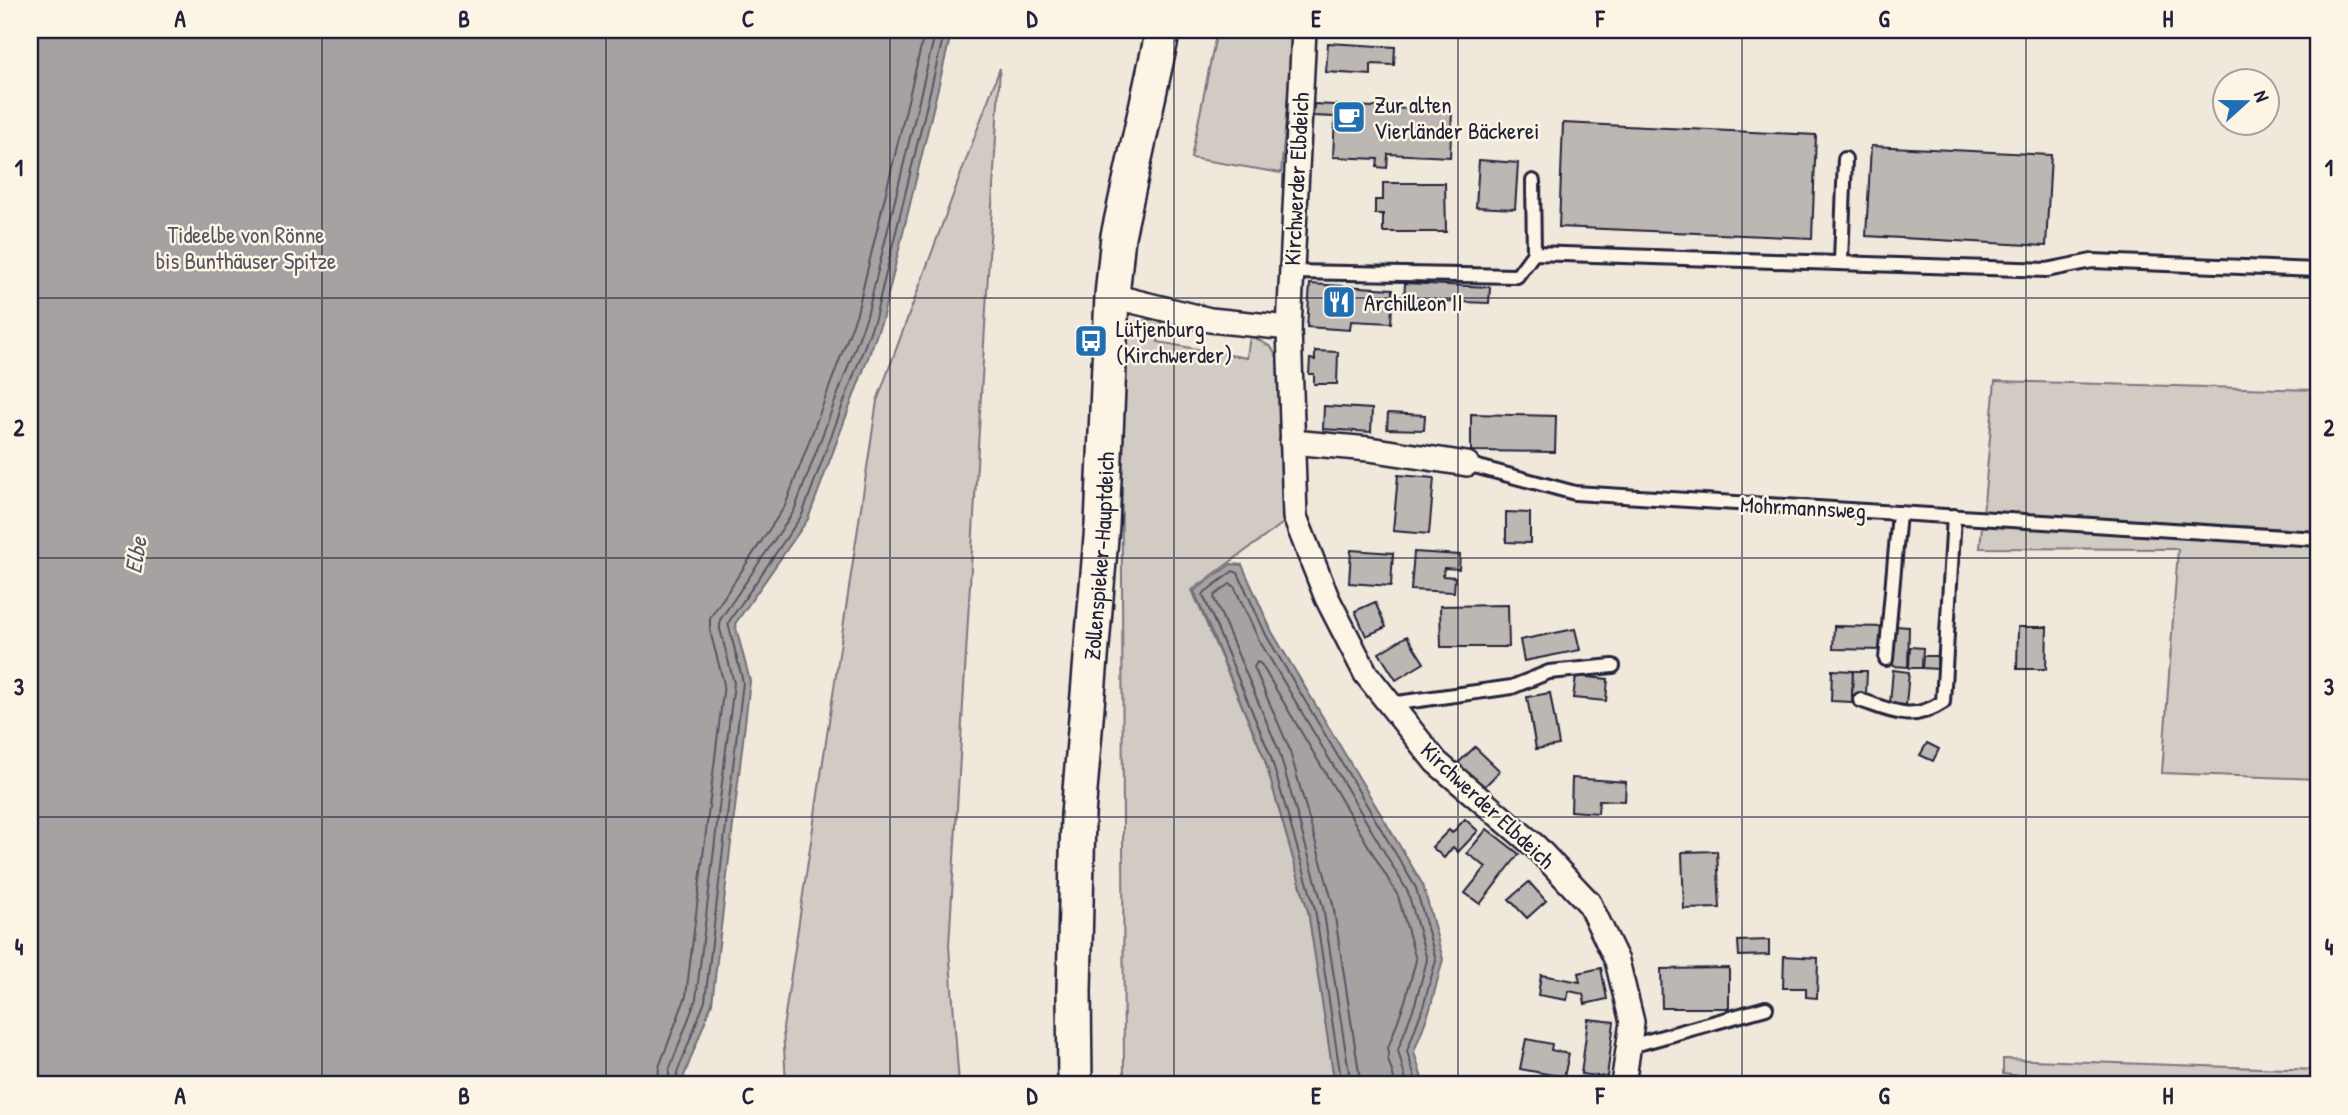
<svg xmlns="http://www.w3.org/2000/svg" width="2348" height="1115" viewBox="0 0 2348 1115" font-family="'Patrick Hand',sans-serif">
  <rect width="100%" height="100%" fill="#efe8db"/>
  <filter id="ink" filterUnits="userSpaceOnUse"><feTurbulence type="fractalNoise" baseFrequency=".0143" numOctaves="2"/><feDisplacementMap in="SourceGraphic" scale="14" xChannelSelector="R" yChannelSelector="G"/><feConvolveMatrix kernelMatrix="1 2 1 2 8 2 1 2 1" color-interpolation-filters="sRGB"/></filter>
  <g filter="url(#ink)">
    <g fill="#d1cbc3" stroke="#7a767f" stroke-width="2">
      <polygon points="1217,30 1294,30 1281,173 1191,158"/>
      <polygon points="1000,68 949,946 959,1085 786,1085 783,1028 877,401"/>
      <polygon points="1162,318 1158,342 1247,358 1250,335 1271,347 1281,363 1286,521 1192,590 1264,757 1308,911 1335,1085 1124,1085 1121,334 1135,322"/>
      <polygon points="1995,381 2318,390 2318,779 2162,773 2178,549 1980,548"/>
      <polygon points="2003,1059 2318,1070 2318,1085 2098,1085 2003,1074"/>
    </g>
    <g fill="#a6a2a2" stroke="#716f79" stroke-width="2">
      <polygon points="30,30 952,30 882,320 808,519 735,624 750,681 712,1003 684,1076 685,1085 30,1085"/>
      <polygon points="1231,564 1242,565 1272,632 1423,885 1443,959 1430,1009 1414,1052 1424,1085 1335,1085 1308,911 1264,757 1194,591"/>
    </g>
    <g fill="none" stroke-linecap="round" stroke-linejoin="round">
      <g stroke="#575564" stroke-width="2">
        <polyline points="658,1085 659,1067 686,996 724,684 710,631 710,618 785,506 857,313 925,30"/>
        <polyline points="669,1085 669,1071 696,999 734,683 720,629 720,620 794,511 867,316 936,30"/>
        <polyline points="678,1085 677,1073 705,1001 743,682 728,623 802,515 875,318 945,30"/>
        <polyline points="1342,1085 1315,909 1270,754 1203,595 1205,592 1233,571 1238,573 1266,635 1416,888 1436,960 1423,1007 1407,1051 1417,1085"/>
        <polyline points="1351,1085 1323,907 1279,751 1214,598 1215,595 1230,584 1234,586 1259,640 1408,892 1427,960 1415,1004 1398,1050 1407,1085"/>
        <polyline points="1361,1085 1333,904 1289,748 1254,667 1257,662 1261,664 1398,896 1416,960 1405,1001 1388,1048 1388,1059 1396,1085"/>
      </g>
    </g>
    <g fill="#bcb7b3" stroke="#22223b" stroke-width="2">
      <polygon points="1328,43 1395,47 1394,65 1371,64 1371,75 1326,72"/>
      <polygon points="1314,104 1452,111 1450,157 1388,154 1387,168 1377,167 1378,159 1333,157 1335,117 1313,116"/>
      <polygon points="1563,123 1816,135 1812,238 1559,227"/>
      <polygon points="1871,146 2051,155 2046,246 1866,236"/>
      <polygon points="1479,160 1518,163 1515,209 1476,207"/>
      <polygon points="1383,183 1445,183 1446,232 1383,232 1383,214 1375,214 1375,200 1383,200"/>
      <polygon points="1405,283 1490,287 1489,303 1404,300"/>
      <polygon points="1310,284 1393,289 1391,323 1351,321 1350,330 1307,327"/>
      <polygon points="1315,351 1338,352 1337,384 1314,384 1314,374 1309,374 1310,359 1315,360"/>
      <polygon points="1324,406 1372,409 1371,432 1323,429"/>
      <polygon points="1388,413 1425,415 1424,430 1387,429"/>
      <polygon points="1471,414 1556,416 1555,452 1471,451"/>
      <polygon points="1398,475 1434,478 1429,534 1393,531"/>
      <polygon points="1506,512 1530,513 1530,543 1506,542"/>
      <polygon points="1351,550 1393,553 1391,586 1349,583"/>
      <polygon points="1414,552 1460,555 1459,569 1444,568 1443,576 1455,577 1454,592 1411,590"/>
      <polygon points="1375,602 1386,627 1366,636 1355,611"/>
      <polygon points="1508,605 1509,647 1441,647 1440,606"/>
      <polygon points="1834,626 1886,627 1885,650 1833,649"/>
      <polygon points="1895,626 1909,627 1908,667 1893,666"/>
      <polygon points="2018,627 2047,627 2046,669 2017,669"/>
      <polygon points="1575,629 1580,650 1524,661 1520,640"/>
      <polygon points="1407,636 1424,663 1396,680 1379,653"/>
      <polygon points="1910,647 1923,648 1922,668 1909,668"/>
      <polygon points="1923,656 1937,656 1937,669 1922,668"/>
      <polygon points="1832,670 1853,671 1852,702 1831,701"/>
      <polygon points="1893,670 1909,672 1906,705 1890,704"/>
      <polygon points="1853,671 1867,671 1866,695 1852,695"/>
      <polygon points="1576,676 1608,679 1606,701 1573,698"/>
      <polygon points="1550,693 1559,745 1536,749 1527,697"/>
      <polygon points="1927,743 1939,749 1933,761 1920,755"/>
      <polygon points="1475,747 1500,771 1483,788 1458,763"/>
      <polygon points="1572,778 1626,782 1625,801 1599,800 1598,813 1571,811"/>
      <polygon points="1465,819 1478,831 1458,852 1453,847 1444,858 1432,847 1449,830 1452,833"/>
      <polygon points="1487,829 1519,854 1480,904 1465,893 1486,867 1467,853"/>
      <polygon points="1717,851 1720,908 1684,909 1682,852"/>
      <polygon points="1529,882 1546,901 1527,918 1509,899"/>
      <polygon points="1769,940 1769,955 1739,956 1738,941"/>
      <polygon points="1784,956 1818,958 1817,998 1806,997 1806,988 1783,988"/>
      <polygon points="1601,968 1607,999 1585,1004 1583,994 1569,991 1567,1000 1538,995 1541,975 1580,982 1578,973"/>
      <polygon points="1729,968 1729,1008 1662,1008 1661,969"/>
      <polygon points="1588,1019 1614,1022 1607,1077 1581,1074"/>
      <polygon points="1526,1039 1552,1044 1551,1050 1569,1054 1564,1077 1520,1069"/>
    </g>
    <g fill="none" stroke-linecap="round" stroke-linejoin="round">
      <defs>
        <g id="lane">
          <polyline points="1534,253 2047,270 2092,261 2318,270"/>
          <polyline points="1841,261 1845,159"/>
          <polyline points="1292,272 1517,276 1534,253 1533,181"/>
          <polyline points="1467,464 1575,493 2318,539"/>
          <polyline points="1886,659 1899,513"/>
          <path d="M1860,700c33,11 51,23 83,2l11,-186"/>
          <polyline points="1390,704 1512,687 1549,672 1613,666"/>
          <polyline points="1629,1040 1641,1043 1766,1008"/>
        </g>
        <g id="street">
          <polyline points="1304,30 1289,328 1295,517 1327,598 1366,674 1436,762 1535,846 1589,903 1617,961 1632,1022 1623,1085"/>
          <polyline points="1112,296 1210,320 1289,328"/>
          <polyline points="1292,442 1369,449 1467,464"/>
        </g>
        <g id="secondary">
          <path id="s1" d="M1075,1085l-1,-94 4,-176 24,-290 10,-229 6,-60 45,-206"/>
        </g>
      </defs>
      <use href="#lane" stroke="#22223b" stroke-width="18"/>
      <use href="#street" stroke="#22223b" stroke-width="28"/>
      <use href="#secondary" stroke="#22223b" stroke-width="38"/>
      <use href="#lane" stroke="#fcf5e5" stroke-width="12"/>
      <use href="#street" stroke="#fcf5e5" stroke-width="23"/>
      <use href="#secondary" stroke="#fcf5e5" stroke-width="33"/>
    </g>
  </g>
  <path fill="none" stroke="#22223b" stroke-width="2" stroke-opacity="0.55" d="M322,30v1055M606,30v1055M890,30v1055M1174,30v1055M1458,30v1055M1742,30v1055M2026,30v1055M30,298h2288M30,558h2288M30,817h2288"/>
  <defs>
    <symbol id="cafe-square" viewBox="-11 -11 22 22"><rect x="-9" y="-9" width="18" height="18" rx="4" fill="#1f6fb2" stroke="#fcf5e5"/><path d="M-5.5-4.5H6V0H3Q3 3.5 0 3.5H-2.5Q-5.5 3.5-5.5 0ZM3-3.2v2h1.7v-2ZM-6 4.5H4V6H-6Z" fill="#fff"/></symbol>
    <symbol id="restaurant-square" viewBox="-11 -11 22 22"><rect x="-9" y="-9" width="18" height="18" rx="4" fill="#1f6fb2" stroke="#fcf5e5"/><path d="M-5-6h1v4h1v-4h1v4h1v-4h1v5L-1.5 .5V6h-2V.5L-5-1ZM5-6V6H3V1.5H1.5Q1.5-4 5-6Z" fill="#fff"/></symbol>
    <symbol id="bus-square" viewBox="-11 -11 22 22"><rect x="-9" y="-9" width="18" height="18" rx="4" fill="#1f6fb2" stroke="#fcf5e5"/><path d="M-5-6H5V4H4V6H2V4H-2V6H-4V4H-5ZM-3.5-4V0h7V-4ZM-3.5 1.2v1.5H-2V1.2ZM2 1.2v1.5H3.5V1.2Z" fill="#fff"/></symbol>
  </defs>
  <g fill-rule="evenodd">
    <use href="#cafe-square" x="1330" y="98" width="38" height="38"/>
    <use href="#restaurant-square" x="1320" y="283" width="38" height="38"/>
    <use href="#bus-square" x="1072" y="322" width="38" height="38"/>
  </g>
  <g text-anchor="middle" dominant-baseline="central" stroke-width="5" stroke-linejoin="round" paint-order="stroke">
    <g font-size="23" fill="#22223b" stroke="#fcf5e5" text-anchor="start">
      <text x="1374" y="104">Zur alten<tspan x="1374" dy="26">Vierländer Bäckerei</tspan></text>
      <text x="1364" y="302">Archilleon II</text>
      <text x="1116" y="328">Lütjenburg<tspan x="1116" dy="26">(Kirchwerder)</tspan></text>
    </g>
    <g font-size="23" fill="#22223b" stroke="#fcf5e5">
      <text transform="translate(1296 179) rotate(-87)">Kirchwerder Elbdeich</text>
      <text transform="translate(1803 507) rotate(3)">Mohrmannsweg</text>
      <text stroke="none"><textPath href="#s1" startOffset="530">Zollenspieker-Hauptdeich</textPath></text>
      <text transform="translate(1488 805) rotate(43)">Kirchwerder Elbdeich</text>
    </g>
    <g font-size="23" fill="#575564" stroke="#fcf5e5">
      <text x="246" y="234">Tideelbe von Rönne<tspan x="246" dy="26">bis Bunthäuser Spitze</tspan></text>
    </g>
    <g font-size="24" font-style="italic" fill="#575564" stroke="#fcf5e5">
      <text transform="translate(135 555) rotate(-80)">Elbe</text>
    </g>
  </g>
  <rect width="2348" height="1115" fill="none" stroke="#fcf5e5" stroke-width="77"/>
  <g transform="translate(2246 102) rotate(69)"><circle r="33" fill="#fcf5e5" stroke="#a5a1a1" stroke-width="2"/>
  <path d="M0-5L12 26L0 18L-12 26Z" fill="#1f6fb2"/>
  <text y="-10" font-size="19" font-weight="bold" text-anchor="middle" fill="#22223b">N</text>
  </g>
  <rect x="38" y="38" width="2272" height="1038" fill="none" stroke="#22223b" stroke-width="2.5"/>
  <g font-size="23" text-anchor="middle" font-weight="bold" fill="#22223b">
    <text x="180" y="27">A</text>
    <text x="464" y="27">B</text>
    <text x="748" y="27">C</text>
    <text x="1032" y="27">D</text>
    <text x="1316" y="27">E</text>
    <text x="1600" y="27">F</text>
    <text x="1884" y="27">G</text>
    <text x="2168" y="27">H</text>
    <text x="19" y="176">1</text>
    <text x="2329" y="176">1</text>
    <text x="19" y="436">2</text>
    <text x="2329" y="436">2</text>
    <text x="19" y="695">3</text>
    <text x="2329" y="695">3</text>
    <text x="19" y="955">4</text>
    <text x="2329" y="955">4</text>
    <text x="180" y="1104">A</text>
    <text x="464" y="1104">B</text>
    <text x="748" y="1104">C</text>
    <text x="1032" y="1104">D</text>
    <text x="1316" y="1104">E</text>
    <text x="1600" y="1104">F</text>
    <text x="1884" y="1104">G</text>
    <text x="2168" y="1104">H</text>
  </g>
</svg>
